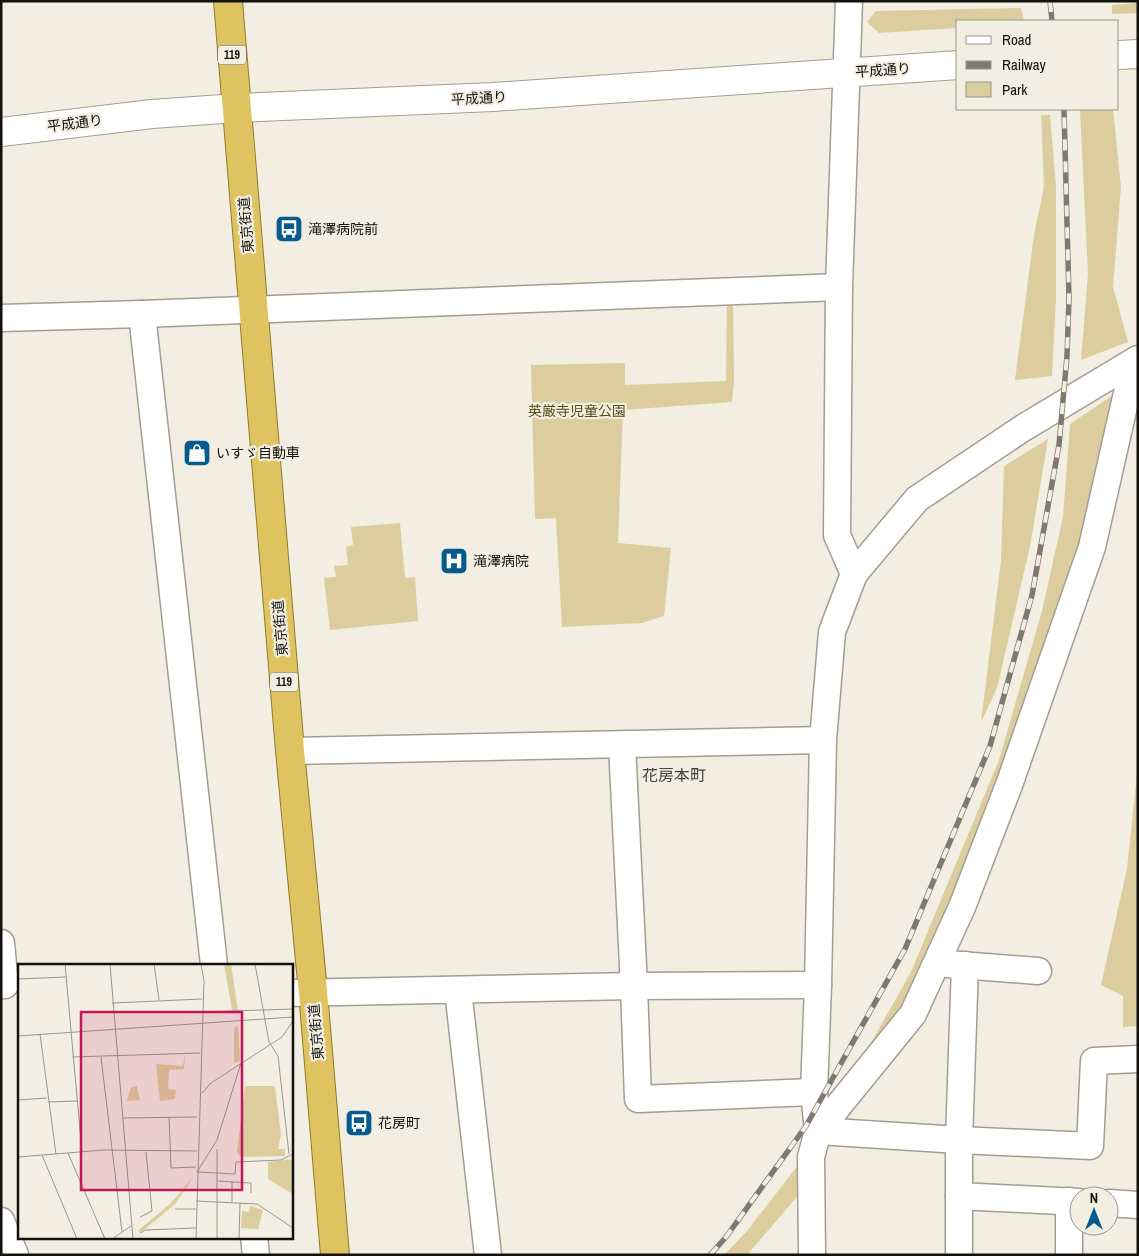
<svg xmlns="http://www.w3.org/2000/svg" width="1139" height="1256" viewBox="0 0 1139 1256" font-family="'Archivo Narrow','Noto Sans JP',sans-serif">
  <rect width="100%" height="100%" fill="#f2eee1"/>
  <g fill="#dbcd9d">
    <polygon points="1138,3 1138,13 1112,14 1112,5"/>
    <polygon points="1021,8 1024,21 958,21 958,28 879,33 867,22 876,11"/>
    <polygon points="1080,109 1113,109 1121,187 1113,287 1128,342 1081,360 1088,274"/>
    <polygon points="1041,115 1050,115 1056,185 1056,299 1052,376 1015,380 1034,235 1044,187"/>
    <polygon points="727,299 733,299 734,381 732,402 623,410 618,543 671,548 664,616 642,623 562,627 556,518 535,519 531,365 625,363 625,385 726,381"/>
    <polygon points="1122,389 1085,545 1000,790 902,1012 851,1078 911,972 999,760 1042,611 1063,517 1070,424"/>
    <polygon points="1048,439 1030,546 997,688 981,722 1001,561 1004,466"/>
    <polygon points="400,523 405,578 415,577 418,621 330,630 324,578 336,577 334,566 348,565 346,547 353,545 351,527"/>
    <polygon points="1138,765 1138,1026 1123,1027 1123,996 1101,985 1127,869"/>
    <polygon points="802,1160 802,1191 747,1255 724,1255 747,1231"/>
  </g>
  <g fill="none" stroke-linecap="round" stroke-linejoin="round">
    <defs>
      <g id="minor">
        <polyline points="142,314 214,965"/>
        <polyline points="1,318 142,314 839,287"/>
        <polyline points="854,574 917,499 1023,428 1138,359"/>
        <polyline points="622,745 634,986 638,1099 814,1092"/>
        <polyline points="290,751 823,740"/>
        <polyline points="1,943 5,985"/>
        <polyline points="947,964 1038,971"/>
        <polyline points="458,990 488,1255"/>
        <polyline points="291,993 634,986 818,985"/>
        <polyline points="818,1131 913,1014 962,907 1009,785 1092,547 1134,362"/>
        <polyline points="818,1131 959,1140 1090,1146 1094,1061 1138,1059"/>
        <polyline points="959,1196 1079,1202"/>
        <polyline points="1109,1203 1138,1205"/>
        <polyline points="1,1221 15,1255"/>
        <polyline points="254,1237 256,1255"/>
        <polyline points="812,1255 811,1157 818,1131 814,1092 818,985 823,740 832,632 854,574 837,535 839,287 849,1"/>
        <polyline points="959,1255 959,1140 965,965"/>
        <polyline points="1069,1255 1069,1201"/>
      </g>
      <g id="tertiary">
        <polyline points="1118,55 1138,54"/>
        <polyline points="1,132 152,114 237,108 493,97 958,65"/>
      </g>
      <polyline id="trunk" points="228,1 290,751 313,992 335,1255"/>
    </defs>
    <use href="#minor" stroke="#a29e92" stroke-width="29"/>
    <use href="#tertiary" stroke="#a29e92" stroke-width="30"/>
    <use href="#trunk" stroke="#917b29" stroke-width="30"/>
    <use href="#minor" stroke="#fff" stroke-width="26"/>
    <use href="#tertiary" stroke="#fff" stroke-width="28"/>
    <use href="#trunk" stroke="#dec360" stroke-width="28"/>
    <defs>
      <g id="rail">
        <polyline points="1050,1 1052,21"/>
        <polyline points="710,1255 726,1237 806,1126 905,949 990,746 1032,595 1059,445 1067,356 1069,298 1064,109"/>
      </g>
    </defs>
    <use href="#rail" stroke="#7d7a71" stroke-width="5.5"/>
    <use href="#rail" stroke="#f2eee1" stroke-width="4" stroke-dasharray="11" stroke-linecap="butt"/>
  </g>
  <defs>
    <symbol id="bus-square" viewBox="-11 -11 22 22"><rect x="-9" y="-9" width="18" height="18" rx="4" fill="#065b8d" stroke="#f2eee1"/><path d="M-5-6H5V4H4V6H2V4H-2V6H-4V4H-5ZM-3.5-4V0h7V-4ZM-3.5 1.2v1.5H-2V1.2ZM2 1.2v1.5H3.5V1.2Z" fill="#fff"/></symbol>
    <symbol id="shop-square" viewBox="-11 -11 22 22"><rect x="-9" y="-9" width="18" height="18" rx="4" fill="#065b8d" stroke="#f2eee1"/><path d="M-5-2.5h2.3a2.7 3.5 0 0 1 5.4 0H5L5.5 6h-11ZM-1.5-2.5h3a1.5 2.3 0 0 0-3 0Z" fill="#fff"/></symbol>
    <symbol id="hospital-square" viewBox="-11 -11 22 22"><rect x="-9" y="-9" width="18" height="18" rx="4" fill="#065b8d" stroke="#f2eee1"/><path d="M-5-5h3v3.5h4V-5h3V5h-3V1.5h-4V5h-3Z" fill="#fff"/></symbol>
  </defs>
  <g fill-rule="evenodd">
    <use href="#bus-square" x="273" y="213" width="32" height="32"/>
    <use href="#shop-square" x="181" y="437" width="32" height="32"/>
    <use href="#hospital-square" x="438" y="545" width="32" height="32"/>
    <use href="#bus-square" x="343" y="1107" width="32" height="32"/>
  </g>
  <g text-anchor="middle" dominant-baseline="central" stroke-width="4.5" stroke-linejoin="round" paint-order="stroke">
    <g fill="#f2eee1" stroke="#55534c" stroke-width="1">
      <rect x="218" y="45.5" width="28" height="19" rx="4"/>
      <rect x="270" y="672.5" width="28" height="19" rx="4"/>
    </g>
    <g font-size="12" font-weight="bold" fill="#12110c">
      <text x="232" y="55">119</text>
      <text x="284" y="682">119</text>
    </g>
    <g font-size="14" fill="#12110c" stroke="#f2eee1">
      <text transform="translate(883 70) rotate(-4)">平成通り</text>
      <text transform="translate(479 98) rotate(-3)">平成通り</text>
      <text transform="translate(75 123) rotate(-7)">平成通り</text>
      <text transform="translate(246 225) rotate(-95)">東京街道</text>
      <text transform="translate(280 628) rotate(-95)">東京街道</text>
      <text transform="translate(316 1032) rotate(-95)">東京街道</text>
    </g>
    <g font-size="14" fill="#12110c" stroke="#f2eee1" text-anchor="start">
      <text x="308" y="229">滝澤病院前</text>
      <text x="216" y="453">いすゞ自動車</text>
      <text x="473" y="561">滝澤病院</text>
      <text x="378" y="1123">花房町</text>
    </g>
    <g font-size="14" fill="#5a4b16" stroke="#f2eee1">
      <text x="577" y="411">英厳寺児童公園</text>
    </g>
    <g font-size="16" fill="#464338" stroke="#f2eee1">
      <text x="674" y="775">花房本町</text>
    </g>
  </g>
  <g transform="translate(18 964)">
    <rect width="275" height="275" fill="#f2eee1"/>
    <path d="M206,0h7l7,46h-6zM220,62l2,35 -6,2v-35zM167,90l-1,15 -15,1 -1,19 8,1 -1,9 -15,2 -4,-37 27,2zM119,122l3,14 -13,1 4,-14zM227,122h30l6,49 -3,14h7v7l-45,1 -3,-5zM275,195v35l-25,-15v-17zM176,212l-19,28 -36,30v-4l32,-27zM232,242l13,4 -5,19 -17,-1 1,-17 7,1z" fill="#dbcd9d"/>
    <path fill="none" stroke="#98968c" stroke-width="1" d="M47,0l17,188M92,0l23,275M136,0l5,36M237,0l14,78 9,14 11,98M0,15l48,-2M94,39l90,-4M183,48l92,-3M22,70l16,120M0,72l275,-19M54,93l128,-4M83,93l21,175M184,129l9,-10 71,-46 11,-16M0,136l29,-2M30,138l29,-1M151,153l2,51 25,-1M104,154l75,-1M50,189l37,86M24,191l35,84M0,193l86,-7 93,1M179,208l20,-32 24,-77M179,208l38,2 1,-12 45,-2 12,-6M199,217l34,2v10M178,237l61,3 36,24M214,238v-20M157,245h21M122,253l12,-6 -6,-59M123,269l4,-3 51,-2M94,275l19,-13M178,275l8,-258 -3,-17M199,275v-90M221,275l1,-36"/>
    <path fill="#c2185b" fill-opacity="0.15" stroke="#c2185b" stroke-width="2.5" d="M63,48h161v178h-161z"/>
    <rect width="275" height="275" fill="none" stroke="#12110c" stroke-width="2.5"/>
  </g>
  <rect width="1139" height="1256" fill="none" stroke="#12110c" stroke-width="5"/>
  <rect x="956" y="20" width="162" height="90" fill="#f2eee1" stroke="#98968c"/>
  <rect x="966" y="36" width="25" height="8" fill="#ffffff" stroke="#98968c"/>
  <text x="1002" y="45" font-size="15" fill="#12110c">Road</text>
  <rect x="966" y="61" width="25" height="8" fill="#7d7a71" stroke="#98968c"/>
  <text x="1002" y="70" font-size="15" fill="#12110c">Railway</text>
  <rect x="966" y="82" width="25" height="15" fill="#dbcd9d" stroke="#98968c"/>
  <text x="1002" y="95" font-size="15" fill="#12110c">Park</text>
  <g transform="translate(1094 1211)"><circle r="24" fill="#f2eee1" stroke="#98968c"/>
  <path d="M0-4L9 19L0 12L-9 19Z" fill="#065b8d"/>
  <text y="-8" font-size="14" font-weight="bold" text-anchor="middle" fill="#12110c">N</text>
  </g>
</svg>
